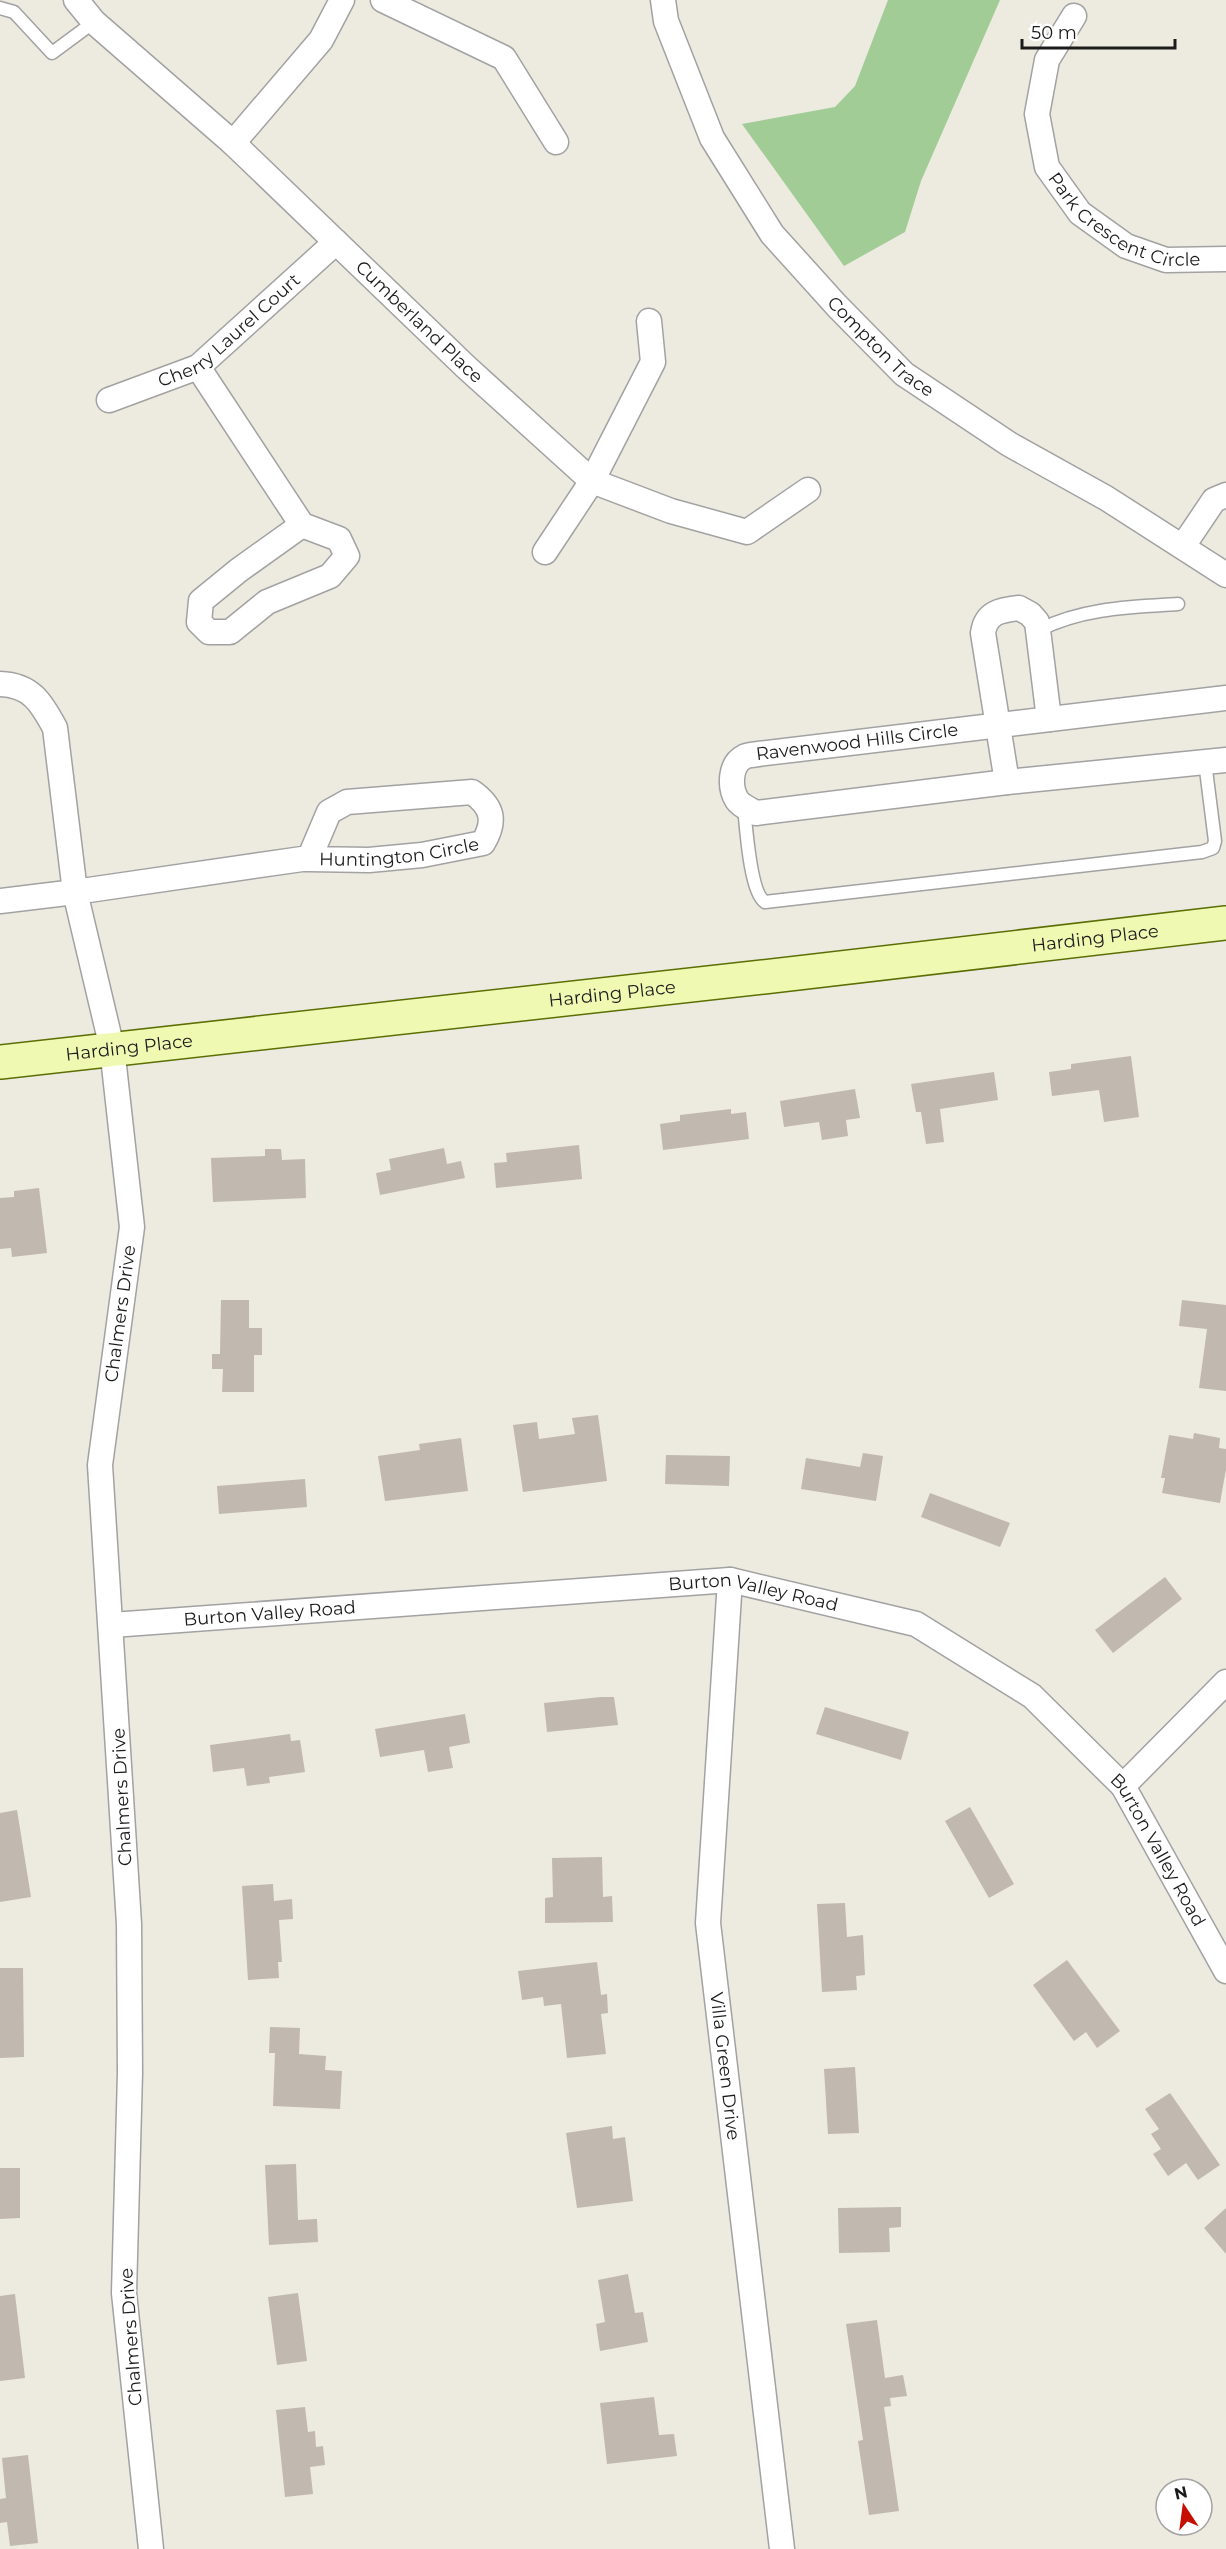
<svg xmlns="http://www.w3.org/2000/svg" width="1226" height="2549" viewBox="0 0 1226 2549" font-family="Montserrat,sans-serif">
  <rect width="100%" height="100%" fill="#edeae0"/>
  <polygon fill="#a1cc95" points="888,0 1000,0 921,181 905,232 844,266 742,124 835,107 855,86"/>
  <g fill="#c1b8b0">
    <polygon points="1131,1056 1139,1117 1104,1122 1099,1090 1052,1096 1049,1072 1071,1069 1071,1064"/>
    <polygon points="994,1072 998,1100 940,1109 944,1142 926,1144 921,1112 916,1112 911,1084"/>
    <polygon points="855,1089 860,1118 846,1120 848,1136 822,1140 819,1122 784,1127 780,1101"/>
    <polygon points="731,1109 731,1114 746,1112 749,1139 663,1150 660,1124 680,1121 680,1115"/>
    <polygon points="579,1145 582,1179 496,1188 494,1163 507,1162 506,1153"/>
    <polygon points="444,1148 447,1164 461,1161 465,1178 380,1195 376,1173 391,1170 389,1159"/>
    <polygon points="265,1149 281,1149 282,1160 305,1159 306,1198 213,1202 211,1158 265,1156"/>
    <polygon points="39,1188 47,1253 12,1257 11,1248 0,1249 0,1198 14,1197 14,1191"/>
    <polygon points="221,1300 249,1300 249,1328 262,1328 262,1355 254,1355 254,1392 222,1392 223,1369 212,1369 212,1354 220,1354"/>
    <polygon points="1182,1300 1226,1305 1226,1391 1199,1388 1207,1329 1179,1326"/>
    <polygon points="598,1415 607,1481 523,1492 513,1425 537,1422 539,1439 575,1434 572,1418"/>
    <polygon points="1194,1433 1220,1438 1219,1448 1226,1449 1226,1469 1220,1503 1162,1493 1165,1478 1161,1478 1169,1435 1193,1439"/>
    <polygon points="461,1438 468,1491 385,1501 378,1456 420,1450 419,1444"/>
    <polygon points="863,1453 883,1456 876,1501 801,1489 806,1458 860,1467"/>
    <polygon points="666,1455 730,1456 729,1486 665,1484"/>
    <polygon points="305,1479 307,1507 219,1514 217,1486"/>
    <polygon points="930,1493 1010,1523 1000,1547 921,1517"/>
    <polygon points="1165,1577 1182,1599 1113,1653 1095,1630"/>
    <polygon points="601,1697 614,1697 618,1725 547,1732 544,1703"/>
    <polygon points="825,1707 909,1732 901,1760 816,1734"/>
    <polygon points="465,1714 470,1743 449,1747 453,1768 428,1772 424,1750 380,1757 375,1729"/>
    <polygon points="290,1734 291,1741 300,1740 305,1772 269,1777 270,1783 247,1786 244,1768 213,1772 210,1745"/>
    <polygon points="970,1807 1014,1884 989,1898 945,1821"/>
    <polygon points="17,1810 31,1897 0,1902 0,1813"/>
    <polygon points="602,1857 603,1897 612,1896 613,1922 545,1923 545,1898 553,1897 552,1858"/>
    <polygon points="273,1884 274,1901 292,1899 293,1919 279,1920 282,1962 278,1962 279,1978 248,1980 242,1886"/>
    <polygon points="845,1903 847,1937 863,1935 865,1975 856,1976 857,1990 822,1992 817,1904"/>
    <polygon points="1067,1960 1120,2031 1097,2048 1086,2032 1074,2041 1033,1985"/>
    <polygon points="597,1962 601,1995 607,1994 608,2013 601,2014 606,2054 567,2058 561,2004 544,2006 543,1997 522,2000 518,1971"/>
    <polygon points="0,1968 23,1968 24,2057 0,2058"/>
    <polygon points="270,2027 300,2028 299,2054 326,2056 325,2070 342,2071 340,2109 273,2106 275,2053 269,2053"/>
    <polygon points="855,2067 859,2133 828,2134 824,2069"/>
    <polygon points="1170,2093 1220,2165 1198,2180 1186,2163 1168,2176 1153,2154 1161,2149 1151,2134 1159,2129 1145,2109"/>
    <polygon points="612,2126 613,2139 625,2137 633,2201 577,2208 566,2133"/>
    <polygon points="296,2164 298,2220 317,2219 318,2242 269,2245 265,2165"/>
    <polygon points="0,2168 20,2168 20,2218 0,2219"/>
    <polygon points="901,2207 901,2227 889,2228 890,2252 839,2253 838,2208"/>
    <polygon points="1226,2208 1226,2254 1204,2228"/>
    <polygon points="628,2274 635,2313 643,2312 648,2342 600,2351 596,2324 605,2322 598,2280"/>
    <polygon points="298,2293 307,2361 277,2365 268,2297"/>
    <polygon points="15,2294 25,2378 0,2381 0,2296"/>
    <polygon points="877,2320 885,2378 903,2375 907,2396 890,2398 891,2406 884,2407 899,2511 869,2515 858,2441 863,2440 846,2324"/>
    <polygon points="654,2397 659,2435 674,2434 677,2456 607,2464 600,2403"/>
    <polygon points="305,2407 308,2432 315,2431 316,2447 323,2446 325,2465 310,2467 313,2494 285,2497 276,2410"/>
    <polygon points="28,2455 38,2543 10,2546 7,2522 0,2523 0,2499 6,2498 2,2458"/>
  </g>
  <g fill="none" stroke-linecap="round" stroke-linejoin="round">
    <defs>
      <g id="service">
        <polyline points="0,8 14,12 52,53 94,22"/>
        <path d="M1039,630c43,-22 91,-23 139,-26"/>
        <path d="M744,807c2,19 6,86 21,95l437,-50 11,-4 2,-7 -10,-79"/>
      </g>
      <g id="minor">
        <path id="s1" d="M76,0l18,22 139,121 233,224 126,114 79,30 76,21 61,-42"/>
        <polyline points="383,0 504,58 556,142"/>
        <path id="s2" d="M663,0l3,21 46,117 60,96 65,72 67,68 105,70 97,54 120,77"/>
        <path id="s3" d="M1074,16l-27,44 -10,54 10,53 33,46 46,33 40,14 60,-1"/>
        <polyline points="233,143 321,40 342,0"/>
        <polyline points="198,367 302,525 239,570 201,601 199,622 209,632 230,632 267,602 330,576 347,556 339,539 302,525"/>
        <path id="s4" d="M109,400l89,-33 138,-125"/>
        <polyline points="1183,546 1214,500 1226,495"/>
        <polyline points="545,552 592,481 653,362 649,321"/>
        <path d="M0,684c31,1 41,18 55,44l20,164 -75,9"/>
        <path d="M1226,698l-468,56c-5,1 -11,1 -14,3 -14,7 -15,30 -7,43 4,6 12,9 19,13l251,-31 219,-22"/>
        <path d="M1007,782l-24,-149c3,-21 18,-23 36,-25l11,6 7,8 12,97"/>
        <path id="s5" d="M730,1580l-22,343 74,626"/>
        <path id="s6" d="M112,1625l618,-45 186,44 116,72 91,90 103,185"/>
        <polyline points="1123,1786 1226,1682"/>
        <path id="s7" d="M151,2549l-27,-256 6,-220 -1,-149 -29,-459 32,-238 -20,-179 -37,-156 227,-33h7l60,1 53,-5 61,-12c13,-22 10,-36 -11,-51l-125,10 -18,10 -20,47"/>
      </g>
      <g id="secondary">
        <path id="s8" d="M0,1062l763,-85 463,-54"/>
      </g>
    </defs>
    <use href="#service" stroke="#a2a2a2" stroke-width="15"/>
    <use href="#minor" stroke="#a2a2a2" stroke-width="27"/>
    <use href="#secondary" stroke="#5b6f05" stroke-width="36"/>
    <use href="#service" stroke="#fff" stroke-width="12"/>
    <use href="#minor" stroke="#fff" stroke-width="24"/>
    <use href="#secondary" stroke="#f0f9b2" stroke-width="33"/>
  </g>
  <g text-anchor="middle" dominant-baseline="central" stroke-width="5" stroke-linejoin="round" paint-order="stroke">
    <g font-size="18" fill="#1b1b1b" stroke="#fff">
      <text stroke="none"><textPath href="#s3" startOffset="260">Park Crescent Circle</textPath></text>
      <text stroke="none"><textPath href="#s1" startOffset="471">Cumberland Place</textPath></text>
      <text stroke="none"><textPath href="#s4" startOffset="141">Cherry Laurel Court</textPath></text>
      <text stroke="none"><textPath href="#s2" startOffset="417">Compton Trace</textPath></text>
      <text transform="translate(857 742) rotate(-7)">Ravenwood Hills Circle</text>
      <text stroke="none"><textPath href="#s7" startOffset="1994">Huntington Circle</textPath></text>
      <text stroke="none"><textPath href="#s8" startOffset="1102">Harding Place</textPath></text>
      <text stroke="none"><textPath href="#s8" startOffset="616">Harding Place</textPath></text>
      <text stroke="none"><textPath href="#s8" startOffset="130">Harding Place</textPath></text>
      <text stroke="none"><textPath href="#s7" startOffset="1239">Chalmers Drive</textPath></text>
      <text stroke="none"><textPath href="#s6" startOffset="644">Burton Valley Road</textPath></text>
      <text stroke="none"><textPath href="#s6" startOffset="158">Burton Valley Road</textPath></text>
      <text transform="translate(122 1797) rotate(-93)">Chalmers Drive</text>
      <text stroke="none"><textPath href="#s6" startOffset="1148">Burton Valley Road</textPath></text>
      <text stroke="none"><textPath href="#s5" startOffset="488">Villa Green Drive</textPath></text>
      <text transform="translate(131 2337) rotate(-94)">Chalmers Drive</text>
    </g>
  </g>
  <g transform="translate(1184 2507) rotate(347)"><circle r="28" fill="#ffffff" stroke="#a4a4a4" stroke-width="1.5"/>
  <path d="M0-4.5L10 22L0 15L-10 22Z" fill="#c51001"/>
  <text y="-9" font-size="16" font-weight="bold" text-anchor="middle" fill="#1b1b1b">N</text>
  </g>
  <path d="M1022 39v9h153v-9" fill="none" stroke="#1b1b1b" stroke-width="3"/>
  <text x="1031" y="39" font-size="18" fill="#1b1b1b" stroke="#ffffff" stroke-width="4.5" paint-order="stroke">50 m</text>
</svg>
